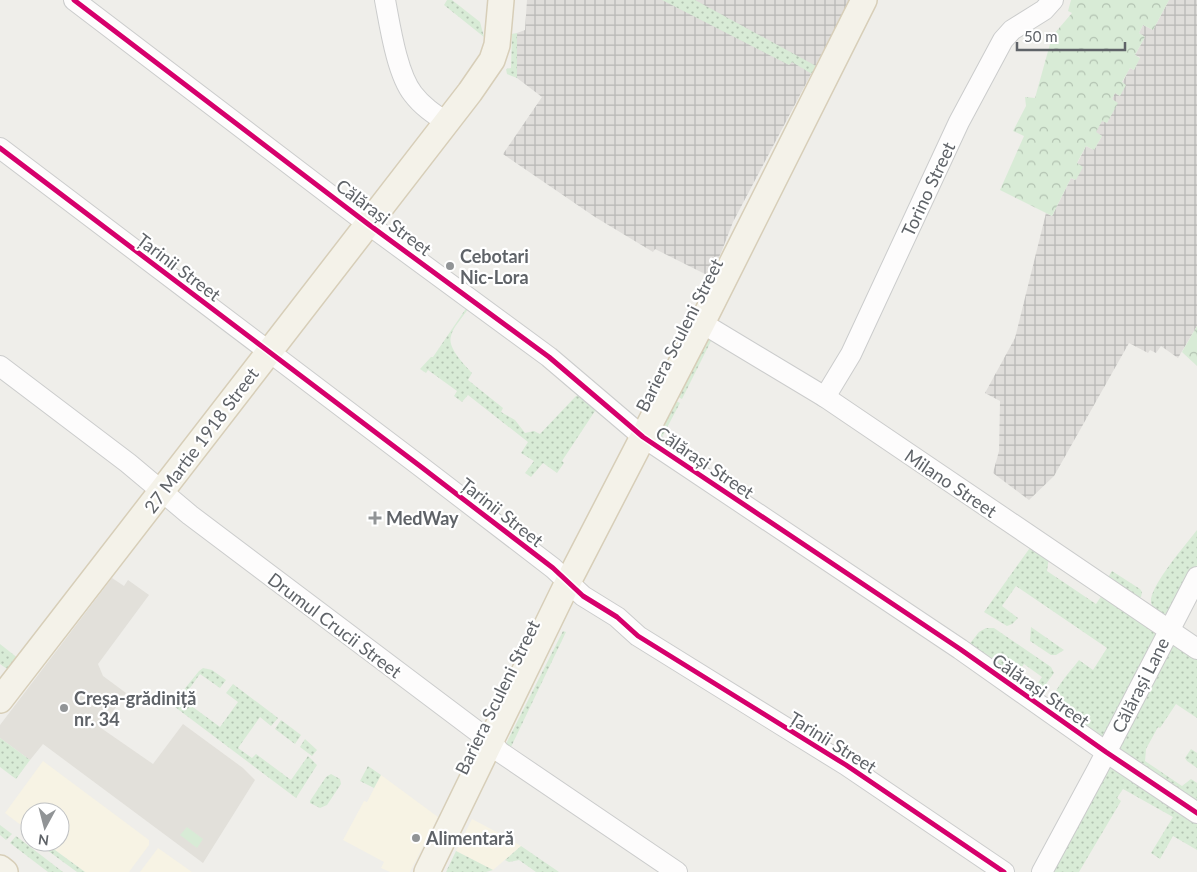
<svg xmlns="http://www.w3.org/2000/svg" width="1197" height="872" viewBox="0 0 1197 872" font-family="Lato,sans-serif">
  <defs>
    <pattern id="industrial-grid" width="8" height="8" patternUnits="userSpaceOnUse" patternTransform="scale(1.25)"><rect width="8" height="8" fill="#dfddda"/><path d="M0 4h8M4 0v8" fill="none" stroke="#b8b7b5"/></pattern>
    <pattern id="forest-crowns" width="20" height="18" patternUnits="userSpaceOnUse" patternTransform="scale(1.25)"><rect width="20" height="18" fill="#d8ebd6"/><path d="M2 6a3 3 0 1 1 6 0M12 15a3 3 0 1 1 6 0" fill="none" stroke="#b2c2b1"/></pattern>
    <pattern id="garden-dots" width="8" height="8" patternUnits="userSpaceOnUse" patternTransform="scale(1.25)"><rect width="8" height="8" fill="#d8ebd6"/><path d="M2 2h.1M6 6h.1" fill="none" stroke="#b2c2b1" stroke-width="1.8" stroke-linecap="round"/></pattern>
  </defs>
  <rect width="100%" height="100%" fill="#efeeea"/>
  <g fill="#f7f3e4">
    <polygon points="43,761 149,840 149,845 129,872 85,872 44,842 60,842 60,812 30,812 30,832 5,813"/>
    <polygon points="381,775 438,817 410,872 390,872 381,868 384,862 343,840 364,801 367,802"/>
    <polygon points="472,819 506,837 521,846 493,870 456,851"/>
    <polygon points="158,848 192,872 140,872"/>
  </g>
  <g fill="url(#industrial-grid)">
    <polygon points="527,0 850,0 733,222 721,253 709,276 655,249 653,252 595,217 503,154 542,97 517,78 517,33 525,30"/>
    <polygon points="1169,0 1197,0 1197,326 1178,358 1161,346 1156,353 1150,350 1148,353 1129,343 1054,476 1029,500 993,473 999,451 1000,401 985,393 1015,338 1046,213 1052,216 1071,178 1075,180 1077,164 1086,146 1094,150 1102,136 1095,132 1102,120 1107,123 1117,103 1112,99 1115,93 1120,96 1122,83 1130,68 1134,70 1140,57 1135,55 1145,37 1139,33 1143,25 1153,30"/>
  </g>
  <polygon fill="#e2e0da" points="112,578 124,586 128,580 149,595 98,664 103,676 126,693 101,728 153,764 183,724 243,768 255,780 203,863 43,744 30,760 0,738 0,725"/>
  <g fill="url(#forest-crowns)">
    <polygon points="1071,0 1169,0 1153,30 1143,25 1139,33 1145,37 1135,55 1140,58 1134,70 1130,68 1122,82 1126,85 1120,96 1115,93 1112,99 1118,103 1107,123 1102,121 1096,132 1102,136 1094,150 1086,146 1077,163 1083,167 1076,180 1071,178 1052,216 1000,190 1024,136 1013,131 1026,106 1025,97 1035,98 1050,44 1048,41 1072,13 1068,11"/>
    <polygon points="1197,326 1197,366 1182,352"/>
  </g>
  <polygon fill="#d8ebd6" points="187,827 203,839 197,848 180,835"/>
  <g fill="url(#garden-dots)">
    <polygon points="447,0 452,0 480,22 484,37 444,5"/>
    <polygon points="662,0 695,0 816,66 812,74 792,62 789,65"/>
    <polygon points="517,33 517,78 507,74 506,69 511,68 512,34"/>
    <path d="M467,307l1,2c-5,8 -15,18 -17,27 -4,12 14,29 21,37l-4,7 35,28 -2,4 14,8 10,13 9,-2 6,3 36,-38 4,-1 42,36 -27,-20 -33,50 2,2 -7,10 -14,-10 -12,14 -6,-4 9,-12 -13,-8 7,-11 -60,-47 -6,7 -8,-6 3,-5 -29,-21 -2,3 -6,-4 11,-12h2z"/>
    <polygon points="708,339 712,339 682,399 678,397"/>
    <polygon points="676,401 680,403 661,439 660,435"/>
    <path d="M1197,530v35l-24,44 -5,5 -4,1c-6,-3 -12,-6 -13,-13 -2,-15 36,-59 46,-72z"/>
    <path d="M1032,545l17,12 -2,14 49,33 8,-12 56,41 -51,102 -8,4 -49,-35c1,-15 18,-32 27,-44l14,10 14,-22 -91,-62 -14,20 16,12 -6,6 -5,2 -23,-14z"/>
    <polygon points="1112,571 1140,589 1142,592 1141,597 1137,598 1107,579"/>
    <polygon points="1031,627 1064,650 1056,655 1051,655 1030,641"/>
    <polygon points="986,628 994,628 1051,667 1054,673 1043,688 1038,691 1034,689 1042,677 1024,664 1015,676 968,646 979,632"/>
    <polygon points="563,631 566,632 510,749 505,746"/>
    <polygon points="1172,643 1197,656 1197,718 1176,704 1160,728 1158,727 1146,749 1145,761 1182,786 1191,779 1197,783 1197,804 1116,751"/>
    <polygon points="0,644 19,659 10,671 0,664"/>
    <polygon points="203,668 212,670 226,680 220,688 200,674 182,699 220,727 238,702 226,693 233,684 278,718 271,726 260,717 238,748 252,758 256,754 291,780 308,756 317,765 296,798 175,707 174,702 199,671"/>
    <polygon points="281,720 301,735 295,744 275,729"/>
    <polygon points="0,738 30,760 16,779 0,767"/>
    <polygon points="305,739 317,750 312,756 300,747"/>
    <polygon points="1191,749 1197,753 1197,768 1187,761 1185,758"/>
    <polygon points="368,766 381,775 374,788 360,781"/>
    <polygon points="1110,767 1117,768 1197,820 1197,850 1173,836 1160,859 1151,853 1173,817 1123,789 1117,798 1121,801 1079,872 1051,872 1107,770"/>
    <polygon points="331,774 340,779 341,784 327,805 320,808 310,803 310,801 326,777"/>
    <polygon points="0,825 12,834 6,840 0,835"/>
    <polygon points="16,836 63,872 48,872 10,843"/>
    <polygon points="36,842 44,842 85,872 77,872"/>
    <polygon points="521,846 559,872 536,872 519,860 509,862 505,860"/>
    <polygon points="456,851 493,870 486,872 446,872"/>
  </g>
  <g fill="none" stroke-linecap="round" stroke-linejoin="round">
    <defs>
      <g id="minor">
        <polyline points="74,0 368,224 549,357 643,437 960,649 1106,752 1197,813"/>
        <path d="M385,0c5,26 12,74 28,94 9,12 21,20 33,28"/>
        <polyline points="0,148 420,466 553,568 583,596 617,617 638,636 846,765 1004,872"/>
        <polyline points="702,323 825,397 1197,649"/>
        <polyline points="0,366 128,463 190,515 490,741 500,752 677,872"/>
        <polyline points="825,397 851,354 959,122 1003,40 1012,30 1044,10 1053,0"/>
        <polyline points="1042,872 1097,770 1197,577"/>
      </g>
      <g id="major">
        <polyline points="0,700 470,92 492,60 497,45 501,0"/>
        <polyline points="0,868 5,872"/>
        <polyline points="427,872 568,582 702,323 864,0"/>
      </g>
    </defs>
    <use href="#minor" stroke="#cbcccc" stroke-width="22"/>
    <use href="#major" stroke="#d7ceb8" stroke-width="28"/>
    <use href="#minor" stroke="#fdfcfc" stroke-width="20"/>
    <use href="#major" stroke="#f4f2e9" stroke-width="25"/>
    <defs>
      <g id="cycleway">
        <polyline points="74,0 368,224 549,357 643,437 960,649 1106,752 1197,813"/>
        <polyline points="0,148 420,466 553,568 583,596 617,617 638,636 846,765 1004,872"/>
      </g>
    </defs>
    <use href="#cycleway" stroke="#fff" stroke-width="8"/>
    <use href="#cycleway" stroke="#d6006c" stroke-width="5"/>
  </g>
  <g fill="#919496" stroke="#fff" stroke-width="2">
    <circle cx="450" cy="266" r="5"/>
    <path d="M372.5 510.5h5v5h5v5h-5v5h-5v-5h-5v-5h5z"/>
    <circle cx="64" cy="708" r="5"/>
    <circle cx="416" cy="838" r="5"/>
  </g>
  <g text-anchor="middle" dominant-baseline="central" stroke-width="4.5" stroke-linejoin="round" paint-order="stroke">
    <g font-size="18" fill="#5f6368" stroke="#fff">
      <text transform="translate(928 189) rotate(-65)">Torino Street</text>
      <text transform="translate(384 217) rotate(37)">Călărași Street</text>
      <text transform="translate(179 267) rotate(37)">Țarinii Street</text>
      <text transform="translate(679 335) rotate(-63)">Bariera Sculeni Street</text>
      <text transform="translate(201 440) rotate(-53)">27 Martie 1918 Street</text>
      <text transform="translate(705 462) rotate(34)">Călărași Street</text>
      <text transform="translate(951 483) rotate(34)">Milano Street</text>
      <text transform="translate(502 512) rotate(38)">Țarinii Street</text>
      <text transform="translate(335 625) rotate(37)">Drumul Crucii Street</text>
      <text transform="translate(1140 685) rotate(-63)">Călărași Lane</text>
      <text transform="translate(1041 690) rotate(35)">Călărași Street</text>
      <text transform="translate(497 697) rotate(-64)">Bariera Sculeni Street</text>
      <text transform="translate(833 742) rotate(32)">Țarinii Street</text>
    </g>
    <g font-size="18" font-weight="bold" fill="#5f6368" stroke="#fff" text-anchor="start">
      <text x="460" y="256">Cebotari<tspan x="460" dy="21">Nic-Lora</tspan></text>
      <text x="386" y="518">MedWay</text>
      <text x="74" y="698">Creșa-grădiniță<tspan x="74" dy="21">nr. 34</tspan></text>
      <text x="426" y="838">Alimentară</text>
    </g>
  </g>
  <g transform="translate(45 827) rotate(187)"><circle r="24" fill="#ffffff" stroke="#bfc1c3"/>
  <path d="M0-4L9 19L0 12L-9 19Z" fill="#919496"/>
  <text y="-8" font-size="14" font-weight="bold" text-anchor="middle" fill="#5f6368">N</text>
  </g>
  <path d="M1017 42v8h108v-8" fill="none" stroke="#5f6368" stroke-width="2.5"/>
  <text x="1024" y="42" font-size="15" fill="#5f6368" stroke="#ffffff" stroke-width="4" paint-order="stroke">50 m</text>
</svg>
